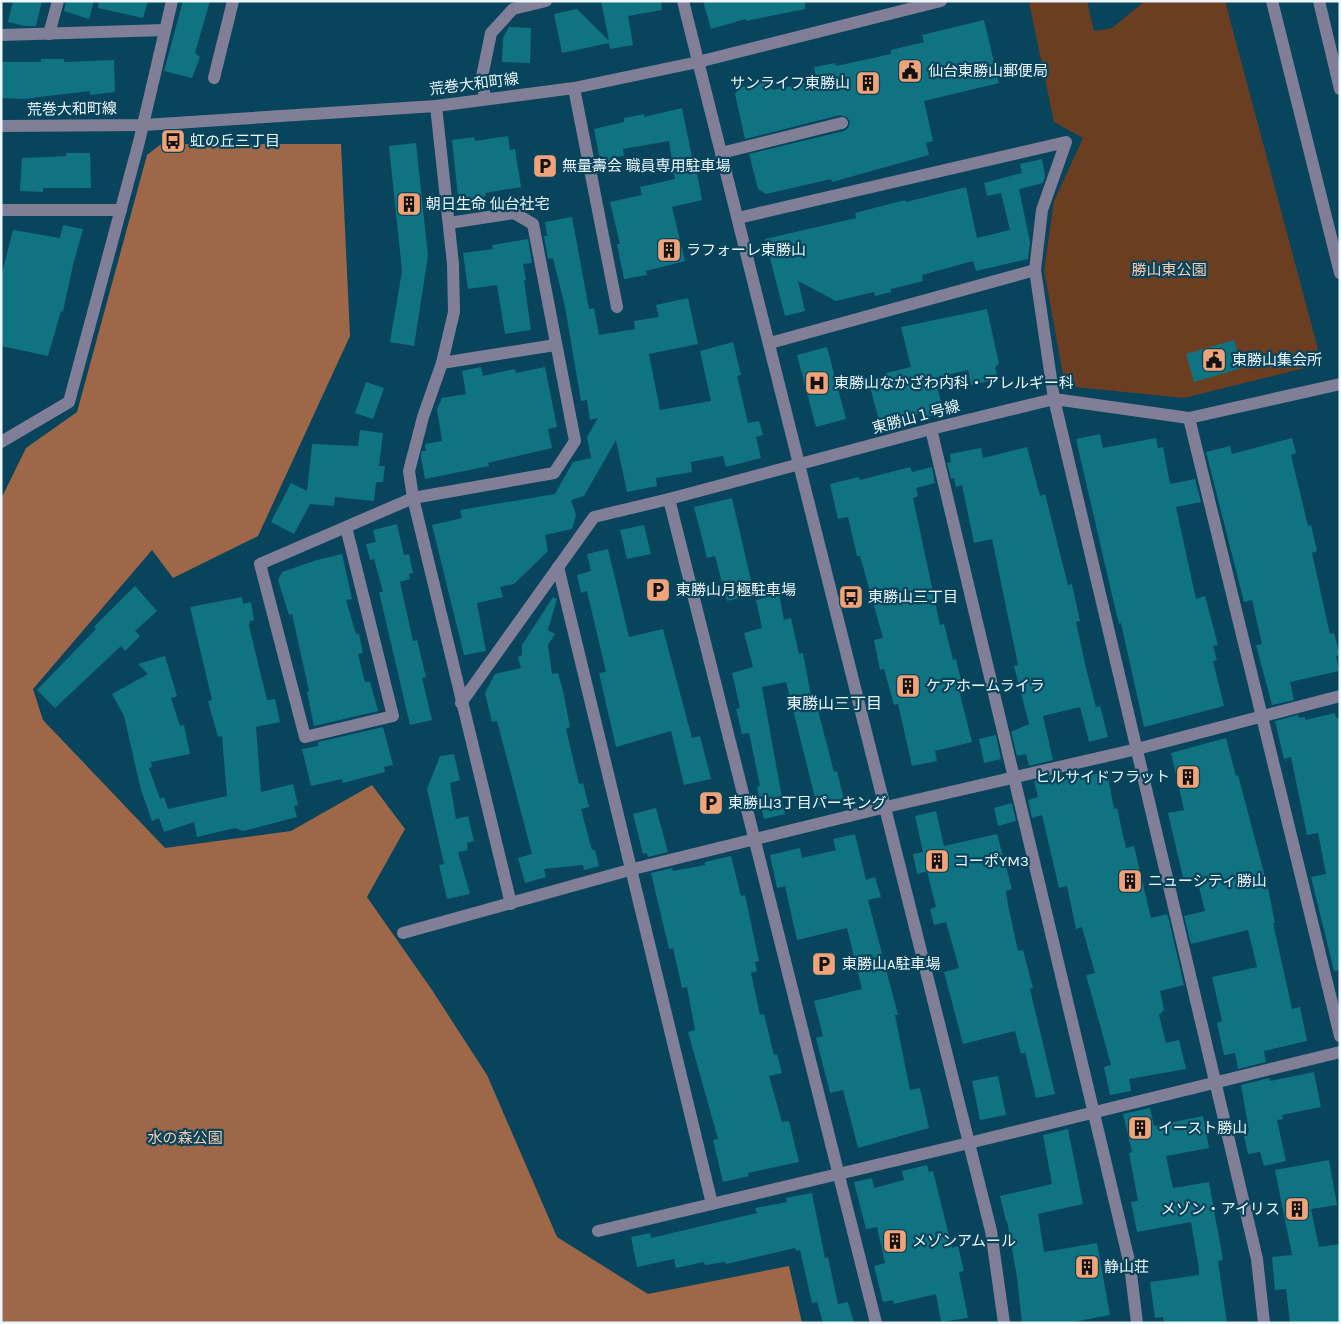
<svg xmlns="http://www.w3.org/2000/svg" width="1341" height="1324" viewBox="0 0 1341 1324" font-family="Karla,'Noto Sans JP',sans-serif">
  <rect width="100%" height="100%" fill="#08445b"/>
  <polygon fill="#6b3d21" points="1087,1 1094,31 1112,28 1145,1 1225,1 1318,349 1309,367 1184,398 1065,386 1044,270 1054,201 1083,138 1054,122 1029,2"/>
  <polygon fill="#9e6747" points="161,144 341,144 350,336 258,536 173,578 152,550 33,689 43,720 165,848 291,831 372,785 405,829 367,897 432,990 487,1075 557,1237 648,1294 789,1266 802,1323 1,1323 1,499 26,448 77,412 147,155"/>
  <g fill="#107381">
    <polygon points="13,1 42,1 36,26 24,26 8,22"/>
    <polygon points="66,1 94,1 89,19 64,11"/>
    <polygon points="99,1 148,1 143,18 98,8"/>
    <polygon points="183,1 210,1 195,53 200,57 192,78 164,71"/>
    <polygon points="601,1 661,1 662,10 628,16 633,45 610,49 609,43 562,53 554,14 577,9 609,41"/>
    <polygon points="703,1 805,1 805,9 746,21 746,19 711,29"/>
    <polygon points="984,20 999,83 924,101 933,141 926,143 929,155 832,182 831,179 766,194 758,189 749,154 844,131 848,128 850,122 847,117 840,115 745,139 735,94 741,87 770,80 772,90 817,81 814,67 835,63 836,66 891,54 891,50 924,42 922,35"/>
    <polygon points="509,27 531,28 530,63 502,62 503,38"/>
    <polygon points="41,59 64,59 64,62 114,60 115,92 90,95 90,91 23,99 1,98 1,62 41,62"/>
    <polygon points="682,108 693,162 695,162 702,200 672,207 685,261 646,271 647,275 624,279 617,244 620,244 610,202 642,195 640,187 675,179 669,141 623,149 624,156 615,157 617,163 601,166 594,129 624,122 624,118 644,114 644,117"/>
    <polygon points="508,136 510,150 515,149 521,187 485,193 486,196 475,198 476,203 459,206 452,140 474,137 475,141"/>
    <polygon points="416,143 428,256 414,346 390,342 402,271 389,146"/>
    <polygon points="66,153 90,153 91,188 43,188 43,192 20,191 22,158 66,156"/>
    <polygon points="1042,159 1045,176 1043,183 1019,189 1030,242 1028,259 976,271 973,261 922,275 923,281 891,289 891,292 875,296 874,292 836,301 798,281 805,311 785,316 765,239 856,218 855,213 905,200 906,202 966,187 977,238 1010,230 1001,193 987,196 984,183 1022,173 1020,164"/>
    <polygon points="572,217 589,309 594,308 599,335 635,329 634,321 659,317 656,305 688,298 698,344 649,354 660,410 711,401 700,351 733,342 741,375 737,376 748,423 759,421 763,435 756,437 761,458 726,467 723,456 691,462 692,472 656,478 657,486 627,492 616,440 584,496 571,500 576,515 572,529 545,535 548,551 514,584 500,587 503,597 477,603 486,651 464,655 432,525 462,518 460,510 555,494 573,462 591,458 587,437 598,418 590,420 587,400 581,401 565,307 553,258 548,259 544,236 547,236 545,222"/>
    <polygon points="63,225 83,229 73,265 63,312 61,311 48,356 1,346 1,277 13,230 60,238"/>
    <polygon points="528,239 532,263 523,264 526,280 524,280 531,330 505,334 497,285 468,289 463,253 493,249 492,245"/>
    <polygon points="987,309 999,364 995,367 998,379 971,385 968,370 935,378 944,413 926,417 925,412 880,424 869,383 887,379 886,373 911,367 901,327"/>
    <polygon points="1234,340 1242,368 1194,382 1186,354"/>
    <polygon points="827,347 846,419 816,427 797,355"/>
    <polygon points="481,367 483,376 515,369 516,373 545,367 557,427 548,429 552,448 488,463 489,466 425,479 421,457 422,451 426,451 425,444 442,441 437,409 442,398 466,394 462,371"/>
    <polygon points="366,382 384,388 373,419 355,413"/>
    <polygon points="360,430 383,433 379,466 385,466 383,482 376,482 374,501 335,497 334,506 310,504 294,534 271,522 291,483 307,491 312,444 358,446"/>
    <polygon points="1100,434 1103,448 1156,438 1158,448 1163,447 1170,484 1195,479 1201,502 1176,507 1196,599 1205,596 1218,645 1213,646 1217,660 1213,661 1224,706 1144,727 1121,623 1119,624 1112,595 1076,439"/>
    <polygon points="1292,438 1296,453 1291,455 1308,526 1311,525 1317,551 1312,553 1330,634 1334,633 1340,655 1336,656 1339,671 1290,682 1294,700 1272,705 1256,645 1262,644 1252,600 1244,602 1206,452 1230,446 1232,454"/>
    <polygon points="1027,447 1040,496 1045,494 1068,585 1072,584 1080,621 1076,622 1086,668 1096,707 1100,706 1108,737 1089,742 1080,707 1043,716 1053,760 1029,766 1026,754 1017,756 1011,732 1029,724 1014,666 1018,665 992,539 974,543 962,485 956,487 954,478 951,479 947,463 951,462 950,454 981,448 983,458"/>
    <polygon points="910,467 912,472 932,467 935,483 916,488 918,496 913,498 940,625 944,624 953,660 956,659 964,693 960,694 972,742 935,751 937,761 912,766 898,704 894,705 884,669 880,670 874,640 883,638 860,556 857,556 848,517 838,519 830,484 859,477 860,480"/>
    <polygon points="732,498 754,594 727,601 715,556 707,558 694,507"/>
    <polygon points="397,524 404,555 409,554 413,573 409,574 410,579 400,582 413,641 417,640 426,677 422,678 432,720 410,725 379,592 383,592 374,559 370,560 366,544 376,542 373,530"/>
    <polygon points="644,525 651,554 627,559 620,530"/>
    <polygon points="608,549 629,637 663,629 692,738 700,736 711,779 684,785 671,731 616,747 599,673 606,672 587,591 581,593 577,575 591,571 587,554"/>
    <polygon points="342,554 352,599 346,600 356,634 359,634 363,653 358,654 365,682 370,682 378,711 314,726 307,692 309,691 292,614 289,615 278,580 282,572 317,560"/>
    <polygon points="135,586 157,611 135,631 140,636 125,651 121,646 55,708 37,690 96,629 94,627"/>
    <polygon points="779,594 784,620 791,618 799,654 803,653 811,696 814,695 834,772 837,771 844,800 817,806 786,682 762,687 785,814 764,819 757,787 760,786 749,733 742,734 736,709 740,708 732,673 753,667 744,633 762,628 756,600"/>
    <polygon points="242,597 243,604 251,602 254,620 250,621 249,626 267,700 275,699 280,722 256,727 261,792 293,784 298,805 294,806 297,817 243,831 235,828 197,837 194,822 164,832 159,818 152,821 141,790 124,716 112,694 148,674 138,664 165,656 177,696 171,698 180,726 184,725 190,754 151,762 152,767 149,768 160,799 164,797 168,809 227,796 222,736 218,737 208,701 212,700 190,607"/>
    <polygon points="553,597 557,599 548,630 555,634 548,645 552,674 558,673 563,691 570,727 566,729 579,784 583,783 589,807 581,809 592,850 595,850 599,866 584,870 583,865 544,869 546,877 525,883 518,858 532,854 497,721 492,722 485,693 495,674 521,668 518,657 522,655 522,645"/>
    <polygon points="1335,713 1336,718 1340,717 1340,970 1334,971 1311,877 1326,874 1318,833 1307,835 1291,757 1284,759 1275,721 1298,715 1299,718 1305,717 1305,720"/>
    <polygon points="383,727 393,765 384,767 385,772 343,783 342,779 311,786 302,749 318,746 318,742"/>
    <polygon points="996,735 1001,759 984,763 979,739"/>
    <polygon points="1226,738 1236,776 1238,775 1268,888 1275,923 1273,923 1292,1009 1300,1007 1307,1041 1264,1051 1266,1062 1238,1069 1235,1053 1224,1055 1217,1023 1222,1021 1212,977 1257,967 1248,930 1191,944 1184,916 1205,911 1197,879 1184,882 1168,813 1184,810 1171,753"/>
    <polygon points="454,754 460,780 450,783 456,819 468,816 474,841 467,843 468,850 458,852 470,894 447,899 439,865 444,864 427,789 440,756"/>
    <polygon points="1107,772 1114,809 1117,808 1126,848 1134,846 1151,918 1167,914 1169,920 1184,985 1160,991 1164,1010 1159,1015 1166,1043 1179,1040 1186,1069 1129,1079 1131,1091 1110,1095 1104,1067 1111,1065 1086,975 1095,973 1082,927 1076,929 1067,886 1059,888 1042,815 1032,818 1028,800 1038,797 1034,781 1063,775 1064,780"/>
    <polygon points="1012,803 1016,821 998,826 994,808"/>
    <polygon points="656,808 668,852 648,857 647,853 643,854 633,814"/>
    <polygon points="936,811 944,846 997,834 1012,889 1006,891 1008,905 1018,951 1023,950 1033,988 1030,989 1055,1094 1036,1098 1025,1052 1021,1054 1015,1031 963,1044 944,972 959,968 946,922 934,925 930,909 936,907 927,871 917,874 913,854 923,852 915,816"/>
    <polygon points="855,834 866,880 875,877 881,897 868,900 898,1015 895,1015 910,1090 920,1088 929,1128 858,1148 843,1090 830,1093 816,1038 823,1036 814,1001 862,989 847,928 797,940 785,886 777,888 770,855 800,848 802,858 836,850 833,839"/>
    <polygon points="731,856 741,896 745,895 759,961 755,962 757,971 751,973 760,1015 764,1014 774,1055 777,1054 782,1073 769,1076 782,1122 789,1121 799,1162 748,1173 749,1176 723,1182 713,1140 718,1139 688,1032 695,1030 687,987 682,988 673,948 669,949 651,873 672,868 673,871 705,865 705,862"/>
    <polygon points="1314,1072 1321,1107 1282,1115 1283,1119 1277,1120 1286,1161 1264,1166 1260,1152 1248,1154 1243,1133 1249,1131 1241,1085 1269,1078 1270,1081"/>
    <polygon points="998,1076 1006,1115 980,1120 972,1081"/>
    <polygon points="1150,1108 1154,1126 1203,1116 1209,1148 1166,1156 1173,1188 1209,1182 1223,1260 1218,1261 1227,1323 1164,1323 1163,1317 1155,1318 1150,1282 1199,1275 1199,1269 1191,1222 1137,1232 1131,1202 1138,1201 1129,1153 1132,1152 1123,1114"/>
    <polygon points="1068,1129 1083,1204 1038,1214 1044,1252 1097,1243 1110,1315 1068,1323 1022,1323 1017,1277 1007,1221 1006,1221 1000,1196 1052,1184 1043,1135"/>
    <polygon points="1329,1160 1337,1205 1311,1209 1319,1247 1340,1244 1340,1323 1290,1323 1286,1289 1275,1290 1272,1257 1292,1255 1275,1170"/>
    <polygon points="927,1165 929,1172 933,1171 952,1248 958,1246 964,1271 959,1272 968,1318 941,1322 936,1294 894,1304 893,1300 883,1302 874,1266 885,1263 877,1227 866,1229 854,1182 872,1178 874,1188 904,1180 902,1171"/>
    <polygon points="812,1193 825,1258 828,1257 838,1304 848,1302 854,1323 823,1323 817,1302 812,1303 800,1250 796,1251 795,1248 726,1264 725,1262 705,1265 704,1262 676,1268 674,1259 637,1267 631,1237 650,1233 651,1238 757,1213 755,1208 787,1202 786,1198"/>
  </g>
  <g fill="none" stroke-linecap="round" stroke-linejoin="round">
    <g stroke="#817e97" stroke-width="12">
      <polyline points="683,1 991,1231 1004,1323"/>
      <polyline points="1272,1 1340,273"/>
      <polyline points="1319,1 1340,89"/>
      <polyline points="49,34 58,1"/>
      <polyline points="1,35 165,30"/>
      <polyline points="214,78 233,1"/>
      <polyline points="574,88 617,307"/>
      <polyline points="485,99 482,77 491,33 513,9 546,1"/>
      <polyline points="436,106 453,264 454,312 442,363 423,417 409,471 413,498 511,904"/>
      <polyline points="1,126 144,125 436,106 574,88 698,62 941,1"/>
      <polyline points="721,153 842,123"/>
      <polyline points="1,210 121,210"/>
      <polyline points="738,218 1066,142 1042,210 1035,270 1054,399 1257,1259 1264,1323"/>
      <polyline points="770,343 1035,270"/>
      <polyline points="442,363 555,345"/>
      <polyline points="1189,418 1340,1036"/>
      <polyline points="931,429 1130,1265 1137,1323"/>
      <polyline points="1,442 69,402 139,142 172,1"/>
      <polyline points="669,499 876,1323"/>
      <polyline points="346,527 393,716 305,737 260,564 413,498 554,473 575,441 533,224 514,213 449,223"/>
      <polyline points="558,567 712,1204"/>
      <polyline points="461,703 594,517 669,499 931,429 1054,399 1189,418 1340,384"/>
      <polyline points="403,933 633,869 886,807 1137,749 1340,696"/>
      <polyline points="598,1231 969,1143 1340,1052"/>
    </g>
  </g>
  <defs>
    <symbol id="civic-square" viewBox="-11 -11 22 22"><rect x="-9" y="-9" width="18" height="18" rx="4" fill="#efa378" stroke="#08445b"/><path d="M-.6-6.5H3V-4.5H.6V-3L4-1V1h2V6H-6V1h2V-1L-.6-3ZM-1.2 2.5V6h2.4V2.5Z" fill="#111"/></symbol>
    <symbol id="building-square" viewBox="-11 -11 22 22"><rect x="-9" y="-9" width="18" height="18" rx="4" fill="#efa378" stroke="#08445b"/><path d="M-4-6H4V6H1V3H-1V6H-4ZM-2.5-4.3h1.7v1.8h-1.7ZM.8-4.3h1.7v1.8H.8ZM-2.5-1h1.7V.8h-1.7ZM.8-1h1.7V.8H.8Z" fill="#111"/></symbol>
    <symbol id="bus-square" viewBox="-11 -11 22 22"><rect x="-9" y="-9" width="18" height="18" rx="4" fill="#efa378" stroke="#08445b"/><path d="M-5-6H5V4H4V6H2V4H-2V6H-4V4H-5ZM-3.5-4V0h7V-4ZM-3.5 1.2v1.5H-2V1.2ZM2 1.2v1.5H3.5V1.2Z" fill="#111"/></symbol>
    <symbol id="parking-square" viewBox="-11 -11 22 22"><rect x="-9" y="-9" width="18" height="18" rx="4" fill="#efa378" stroke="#08445b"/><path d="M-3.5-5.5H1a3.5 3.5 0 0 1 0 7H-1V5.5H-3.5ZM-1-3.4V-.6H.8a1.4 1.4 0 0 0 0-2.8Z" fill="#111"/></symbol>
    <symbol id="hospital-square" viewBox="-11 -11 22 22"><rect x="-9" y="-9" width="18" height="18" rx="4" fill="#efa378" stroke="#08445b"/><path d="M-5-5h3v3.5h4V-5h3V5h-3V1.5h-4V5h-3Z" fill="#111"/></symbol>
  </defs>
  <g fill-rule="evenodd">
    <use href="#civic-square" x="896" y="57" width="28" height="28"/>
    <use href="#building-square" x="854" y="69" width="28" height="28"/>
    <use href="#bus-square" x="159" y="127" width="28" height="28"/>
    <use href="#parking-square" x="531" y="152" width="28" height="28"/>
    <use href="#building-square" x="395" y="190" width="28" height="28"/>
    <use href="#building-square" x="655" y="236" width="28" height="28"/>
    <use href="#civic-square" x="1200" y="346" width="28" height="28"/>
    <use href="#hospital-square" x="803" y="369" width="28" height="28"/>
    <use href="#parking-square" x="644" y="576" width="28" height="28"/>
    <use href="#bus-square" x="837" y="583" width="28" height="28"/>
    <use href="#building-square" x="894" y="672" width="28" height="28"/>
    <use href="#building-square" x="1174" y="763" width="28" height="28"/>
    <use href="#parking-square" x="697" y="789" width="28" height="28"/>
    <use href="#building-square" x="923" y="847" width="28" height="28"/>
    <use href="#building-square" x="1116" y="867" width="28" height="28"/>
    <use href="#parking-square" x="810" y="950" width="28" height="28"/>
    <use href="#building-square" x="1126" y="1114" width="28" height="28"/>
    <use href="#building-square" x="1283" y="1195" width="28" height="28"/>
    <use href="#building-square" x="881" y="1227" width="28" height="28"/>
    <use href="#building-square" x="1073" y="1253" width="28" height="28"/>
  </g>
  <g text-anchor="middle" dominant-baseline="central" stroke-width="4.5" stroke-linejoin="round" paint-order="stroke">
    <g font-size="15" fill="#ecf6fc" stroke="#08445b" text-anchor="start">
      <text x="928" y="71">仙台東勝山郵便局</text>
      <text x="850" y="83" text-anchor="end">サンライフ東勝山</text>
      <text x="190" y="141">虹の丘三丁目</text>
      <text x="562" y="166">無量壽会 職員専用駐車場</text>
      <text x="426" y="204">朝日生命 仙台社宅</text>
      <text x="686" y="250">ラフォーレ東勝山</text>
      <text x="1232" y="360">東勝山集会所</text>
      <text x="834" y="383">東勝山なかざわ内科・アレルギー科</text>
      <text x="676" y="590">東勝山月極駐車場</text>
      <text x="868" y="597">東勝山三丁目</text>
      <text x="926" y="686">ケアホームライラ</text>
      <text x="1170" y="777" text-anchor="end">ヒルサイドフラット</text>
      <text x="728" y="803">東勝山3丁目パーキング</text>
      <text x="954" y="861">コーポYM3</text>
      <text x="1148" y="881">ニューシティ勝山</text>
      <text x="842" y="964">東勝山A駐車場</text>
      <text x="1158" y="1128">イースト勝山</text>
      <text x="1280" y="1209" text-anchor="end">メゾン・アイリス</text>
      <text x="912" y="1241">メゾンアムール</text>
      <text x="1104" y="1267">静山荘</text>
    </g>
    <g font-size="15" fill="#ecf6fc" stroke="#08445b">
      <text transform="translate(474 84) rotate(-7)">荒巻大和町線</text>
      <text transform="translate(72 109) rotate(-1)">荒巻大和町線</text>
      <text transform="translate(916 417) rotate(-15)">東勝山１号線</text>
    </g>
    <g font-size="15" fill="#fbc8ad" stroke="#08445b">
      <text x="1169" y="270">勝山東公園</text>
      <text x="185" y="1138">水の森公園</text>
    </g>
    <g font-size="16" fill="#ecf6fc" stroke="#08445b">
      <text x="834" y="703">東勝山三丁目</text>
    </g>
  </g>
  <rect width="1341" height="1324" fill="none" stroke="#ecf6fc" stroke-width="5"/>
</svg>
